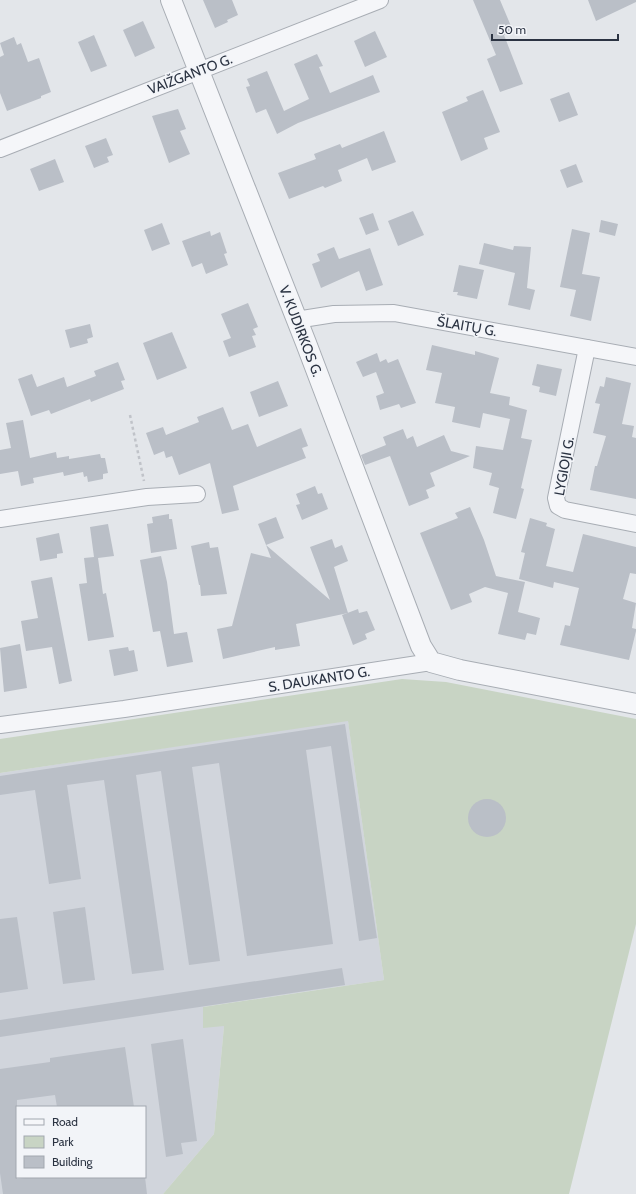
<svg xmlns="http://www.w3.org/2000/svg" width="636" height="1194" viewBox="0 0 636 1194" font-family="Cabin,sans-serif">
  <rect width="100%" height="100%" fill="#e3e6ea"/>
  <path fill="#d1d5dc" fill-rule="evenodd" d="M348,720l36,260 -181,27 21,19 -10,108 -51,60h-163v-421zM17,1107h128v70h-128z"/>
  <polygon fill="#c8d4c4" points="402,679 446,682 636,719 636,924 569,1194 163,1194 214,1134 224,1026 203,1028 203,1007 384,980 348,721 0,773 0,739"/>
  <g fill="#babfc7">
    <polygon points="203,0 232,0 238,15 227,20 228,22 215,28"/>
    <polygon points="473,0 500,0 513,31 504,35 523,84 500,92 487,59 496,55"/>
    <polygon points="588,0 636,0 636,2 596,21"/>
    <polygon points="143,21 155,48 135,57 123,30"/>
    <polygon points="375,31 387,57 365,67 354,41"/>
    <polygon points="94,35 107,66 91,72 78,42"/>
    <polygon points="14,37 17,45 21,43 28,62 39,58 51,92 41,96 41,98 7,111 0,93 0,57 4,55 0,43"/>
    <polygon points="317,54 323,66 319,67 330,93 373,75 380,92 298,123 277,134 266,109 256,113 246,87 250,86 247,79 267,71 284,111 309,99 294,64"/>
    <polygon points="483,90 500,132 484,138 488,149 461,161 442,112 468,101 466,97"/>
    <polygon points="569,92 578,115 559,122 550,99"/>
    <polygon points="178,109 186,129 180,131 190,154 169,163 152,116"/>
    <polygon points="384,131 396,162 372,171 367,158 338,170 342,181 325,188 323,186 289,199 278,173 316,159 314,154 340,144 342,148"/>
    <polygon points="106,138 113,155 107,157 109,162 94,168 85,146"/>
    <polygon points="55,159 64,182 39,191 30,169"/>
    <polygon points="576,164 583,182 567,188 560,170"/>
    <polygon points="413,211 424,235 398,246 388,221"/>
    <polygon points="373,213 379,230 366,235 359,218"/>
    <polygon points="601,220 618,224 615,236 599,232"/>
    <polygon points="162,223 170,244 152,251 144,230"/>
    <polygon points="572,229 590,233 582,274 600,277 591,321 570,316 576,290 560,287"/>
    <polygon points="210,231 211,236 220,232 227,253 224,254 228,265 206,274 202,263 192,267 182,241"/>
    <polygon points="484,243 513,250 514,246 531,247 527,288 535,290 530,310 508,305 515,273 479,264"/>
    <polygon points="334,247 339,259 370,248 383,285 366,291 359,271 321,288 312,264 320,261 317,254"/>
    <polygon points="459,265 484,270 477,299 457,295 458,292 453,292"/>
    <polygon points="248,303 258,327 253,329 256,335 252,336 256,347 229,357 223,341 231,338 221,314"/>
    <polygon points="90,324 93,337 87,339 88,343 70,348 65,330"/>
    <polygon points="172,332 187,368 157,380 143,343"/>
    <polygon points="432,345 475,355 475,351 499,358 490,393 510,397 509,405 527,410 521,438 532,440 521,488 524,489 516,519 493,513 499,488 489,485 492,473 473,468 476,446 503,450 510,419 483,413 480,428 452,422 455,407 435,403 442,373 426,370"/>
    <polygon points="377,353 380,362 386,359 388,363 398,359 416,403 401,408 399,404 380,410 376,396 384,393 376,372 363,377 356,362"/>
    <polygon points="118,362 125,380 121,381 124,389 91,402 90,399 51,414 49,410 31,416 18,379 32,374 37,387 64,377 67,387 96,376 94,371"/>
    <polygon points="537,364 562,369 556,396 539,392 540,387 532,385"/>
    <polygon points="606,377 631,383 622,424 634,426 632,437 636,438 636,499 590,490 595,466 597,466 606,436 593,433 600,404 595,403 600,386 604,387"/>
    <polygon points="278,381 288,406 259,417 250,392"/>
    <polygon points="223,407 232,430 248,424 257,447 301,428 308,446 302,448 306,458 233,486 239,510 222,514 210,463 179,475 172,456 166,458 164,451 154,455 146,433 163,427 166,435 199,422 197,417"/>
    <polygon points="23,420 30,458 56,452 57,458 69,456 69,459 100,454 101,458 105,458 108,473 103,474 103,479 88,482 87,476 84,477 83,472 64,476 63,472 33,478 34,483 21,486 18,471 0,474 0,450 11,448 6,423"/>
    <polygon points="403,429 407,439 413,436 417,447 444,435 451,451 470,456 430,473 435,486 426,490 429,498 409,506 390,456 365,465 361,455 386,445 383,437"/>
    <polygon points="315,486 318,494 322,493 328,509 302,520 296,505 300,504 296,494"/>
    <polygon points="470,507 484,540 496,576 525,582 518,612 540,618 536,635 527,633 525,640 498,634 508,593 485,587 469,594 472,602 451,610 420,533 458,518 455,513"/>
    <polygon points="169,514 169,519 172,519 177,549 151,553 147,524 153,523 152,517"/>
    <polygon points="276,517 284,538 266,545 330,600 310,547 332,539 335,548 342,545 348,561 334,567 348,613 296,624 300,646 275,650 275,647 223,659 217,629 232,626 251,553 271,558 258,524"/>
    <polygon points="530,518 547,523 546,526 555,529 546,566 573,572 583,534 636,547 636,574 630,573 623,599 636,603 632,628 636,629 636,631 629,660 560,645 565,625 570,626 579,588 554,582 553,588 519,579 525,553 521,552"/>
    <polygon points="108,524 114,556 98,558 103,594 106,593 114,637 88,641 79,584 87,583 84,558 94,557 90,527"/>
    <polygon points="59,533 63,553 57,554 57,558 40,561 36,538"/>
    <polygon points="209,542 210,548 218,547 227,594 201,596 200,585 199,585 191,546"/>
    <polygon points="161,556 167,582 174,634 187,632 193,662 167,667 160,631 153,632 140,560"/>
    <polygon points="52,577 72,681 59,684 52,647 26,651 21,621 38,618 31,581"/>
    <polygon points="358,609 359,613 367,611 375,630 365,634 367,639 353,645 342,615"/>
    <polygon points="20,644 27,688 4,692 0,648"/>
    <polygon points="128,647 129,651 134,650 138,671 114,676 109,650"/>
    <polygon points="345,724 377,938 359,941 331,746 306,750 333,944 247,956 219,763 192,767 220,961 189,965 161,771 136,775 164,970 132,974 104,780 67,785 81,879 49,884 35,790 0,795 0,776"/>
    <circle cx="487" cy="818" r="19"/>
    <polygon points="85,907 95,980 63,984 53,912"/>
    <polygon points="17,917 28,989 0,993 0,919"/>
    <polygon points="342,968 345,985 0,1037 0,1020"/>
    <polygon points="183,1039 197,1141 181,1143 183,1154 166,1157 151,1044"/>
    <polygon points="125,1047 134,1107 57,1107 55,1095 17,1100 17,1179 32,1177 145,1177 147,1194 3,1194 0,1173 0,1069 50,1062 50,1058"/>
  </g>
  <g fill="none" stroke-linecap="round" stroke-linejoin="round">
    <defs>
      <g id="minor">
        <polyline points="0,149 380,0"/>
        <polyline points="296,320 334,314 394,313 636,357"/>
        <polyline points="587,348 556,498 558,506 565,510 636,524"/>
        <polyline points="0,519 147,497 197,494"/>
        <polyline points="0,725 124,709 431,662"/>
      </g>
      <polyline id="tertiary" points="171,0 306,343 421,646 431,662 460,670 636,704"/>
    </defs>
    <use href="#minor" stroke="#a8adb4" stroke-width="18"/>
    <use href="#tertiary" stroke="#a8adb4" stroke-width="22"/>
    <polyline stroke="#c0c3c9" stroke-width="2.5" stroke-dasharray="3 3" stroke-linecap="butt" points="130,415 144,481"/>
    <use href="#minor" stroke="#f5f6f9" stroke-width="16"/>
    <use href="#tertiary" stroke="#f5f6f9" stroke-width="20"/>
  </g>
  <g text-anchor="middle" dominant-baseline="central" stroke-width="3.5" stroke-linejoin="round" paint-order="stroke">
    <g font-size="14" fill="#2b3342" stroke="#f2f4f8">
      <text transform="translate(190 74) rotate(-21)">VAIŽGANTO G.</text>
      <text transform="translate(467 326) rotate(10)">ŠLAITŲ G.</text>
      <text transform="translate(301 331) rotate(69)">V. KUDIRKOS G.</text>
      <text transform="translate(564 466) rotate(-80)">LYGIOJI G.</text>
      <text transform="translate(319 679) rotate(-9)">S. DAUKANTO G.</text>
    </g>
  </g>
  <rect x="16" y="1106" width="130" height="72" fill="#f2f4f8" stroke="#a2a7af"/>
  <rect x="24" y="1119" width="20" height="6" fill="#f5f6f9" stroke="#a2a7af"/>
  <text x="52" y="1126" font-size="12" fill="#2b3342">Road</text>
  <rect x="24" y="1136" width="20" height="12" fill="#c8d4c4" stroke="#a2a7af"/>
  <text x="52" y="1146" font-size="12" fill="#2b3342">Park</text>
  <rect x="24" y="1156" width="20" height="12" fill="#babfc7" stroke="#a2a7af"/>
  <text x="52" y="1166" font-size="12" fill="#2b3342">Building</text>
  <path d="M492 34v6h126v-6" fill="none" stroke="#2b3342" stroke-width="2"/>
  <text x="498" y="34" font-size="12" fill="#2b3342" stroke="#f2f4f8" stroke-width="3" paint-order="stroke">50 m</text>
</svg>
